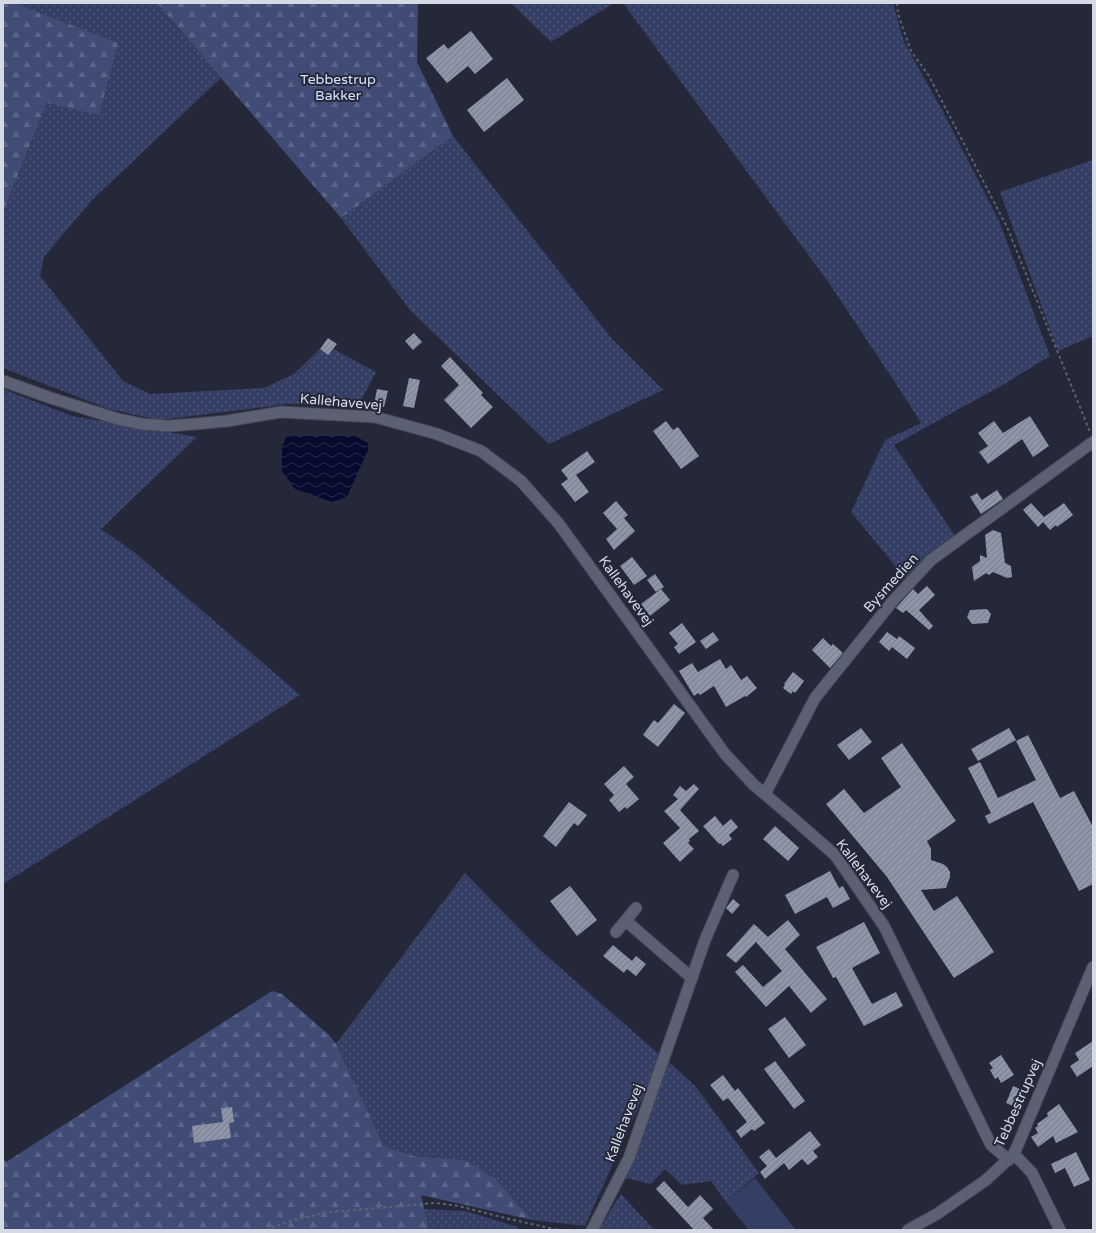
<svg xmlns="http://www.w3.org/2000/svg" width="1096" height="1233" viewBox="0 0 1096 1233" font-family="'Varela Round',sans-serif">
  <defs>
    <pattern id="grass-dots" width="8" height="8" patternUnits="userSpaceOnUse"><rect width="8" height="8" fill="#353f65"/><path d="M2 2h.1M6 6h.1" fill="none" stroke="#525a7b" stroke-width="1.8" stroke-linecap="round"/></pattern>
    <pattern id="forest-firs" width="22" height="20" patternUnits="userSpaceOnUse"><rect width="22" height="20" fill="#404c76"/><path d="M5 1l3.5 6h-7zM16 11l3.5 6h-7z" fill="#5b6589"/></pattern>
    <pattern id="water-waves" width="16" height="10" patternUnits="userSpaceOnUse"><rect width="16" height="10" fill="#070a2f"/><path d="M0 5q4-4 8 0t8 0" fill="none" stroke="#2a2d4d"/></pattern>
    <pattern id="building-hatch" width="6" height="6" patternUnits="userSpaceOnUse"><rect width="6" height="6" fill="#8f95a8"/><path d="M-1 1l2-2M0 6l6-6M5 7l2-2" fill="none" stroke="#777c8a"/></pattern>
  </defs>
  <rect width="100%" height="100%" fill="#242838"/>
  <g fill="url(#grass-dots)">
    <polygon points="18,3 157,3 221,78 92,200 44,257 40,276 123,381 150,394 264,388 294,374 320,349 328,355 333,349 376,372 358,406 287,404 159,420 109,409 3,368 3,212 47,103 117,43 18,5"/>
    <polygon points="511,3 614,3 551,42"/>
    <polygon points="623,3 893,3 904,42 943,112 999,221 1050,356 1006,383 894,445 955,536 906,579 851,512 885,440 921,423 906,399 829,283"/>
    <polygon points="453,136 612,339 663,390 549,444 410,310 341,218"/>
    <polygon points="1093,160 1093,336 1058,351 1000,192"/>
    <polygon points="3,389 72,416 197,437 101,529 134,552 300,695 3,884"/>
    <polygon points="465,873 540,950 661,1056 585,1226 532,1220 495,1178 466,1160 414,1156 384,1146 336,1044"/>
    <polygon points="669,1062 695,1086 759,1173 726,1202 711,1181 682,1185 665,1169 651,1184 625,1178"/>
    <polygon points="621,1194 654,1230 598,1230"/>
    <polygon points="424,1209 465,1211 518,1227 517,1230 429,1230"/>
  </g>
  <g fill="url(#forest-firs)">
    <polygon points="3,3 18,3 19,5 118,43 99,115 47,103 3,212"/>
    <polygon points="157,3 418,3 417,62 453,136 341,218"/>
    <polygon points="272,991 282,994 329,1035 336,1044 384,1146 414,1156 466,1160 495,1178 532,1220 421,1195 429,1230 3,1230 3,1157 6,1162"/>
  </g>
  <polygon fill="#353f65" points="755,1178 796,1230 749,1230 726,1202"/>
  <polygon fill="url(#water-waves)" points="296,436 355,436 368,443 368,450 347,497 332,502 295,489 282,471 282,448 286,437"/>
  <g fill="url(#building-hatch)">
    <polygon points="471,31 493,59 475,74 468,66 447,83 426,58 444,44 448,49"/>
    <polygon points="507,78 524,100 484,132 467,110"/>
    <polygon points="414,333 422,342 413,350 405,341"/>
    <polygon points="328,338 337,344 328,355 320,349"/>
    <polygon points="450,357 483,393 481,395 493,407 471,428 444,400 459,385 441,366"/>
    <polygon points="409,378 420,380 414,408 403,406"/>
    <polygon points="377,389 388,391 384,407 374,405"/>
    <polygon points="1030,416 1049,446 1033,457 1022,439 988,464 979,452 988,446 978,433 994,421 1003,433"/>
    <polygon points="666,421 673,430 678,427 699,456 681,469 653,431"/>
    <polygon points="587,451 595,462 576,475 589,492 575,502 561,484 568,479 561,470"/>
    <polygon points="997,490 1003,499 981,514 970,497 977,493 982,500"/>
    <polygon points="616,501 628,515 624,518 635,531 614,550 606,539 617,529 603,513"/>
    <polygon points="1031,503 1044,517 1064,503 1073,515 1057,527 1056,525 1050,530 1043,522 1038,527 1023,510"/>
    <polygon points="993,530 1001,533 1005,563 1011,566 1012,577 1007,578 993,572 989,575 986,573 974,581 972,567 980,561 980,555 987,558 985,535"/>
    <polygon points="632,557 647,576 634,585 620,566"/>
    <polygon points="655,574 664,587 656,592 647,580"/>
    <polygon points="927,586 935,595 919,610 933,626 929,630 906,610 903,613 896,608 913,589 918,594"/>
    <polygon points="661,589 670,600 650,616 641,604"/>
    <polygon points="987,609 991,614 988,623 972,624 967,617 970,610"/>
    <polygon points="682,623 696,642 679,654 674,647 678,644 669,633"/>
    <polygon points="713,632 719,640 706,649 700,641"/>
    <polygon points="887,632 897,639 899,636 915,648 907,659 892,647 889,651 879,642"/>
    <polygon points="823,638 831,646 833,644 843,653 830,668 812,650"/>
    <polygon points="720,659 726,669 731,665 741,680 747,676 757,688 746,697 745,696 726,707 714,686 700,695 698,693 694,696 679,671 692,663 698,672"/>
    <polygon points="793,672 804,681 795,693 793,691 791,694 783,688 785,685 784,684"/>
    <polygon points="674,704 685,713 658,747 643,735 654,720 658,723"/>
    <polygon points="861,728 872,742 849,760 837,745"/>
    <polygon points="1009,728 1016,740 978,761 971,749"/>
    <polygon points="1028,735 1060,798 1074,791 1093,827 1093,884 1079,891 1033,802 989,824 985,816 991,813 968,768 980,762 998,798 1036,780 1016,741"/>
    <polygon points="902,743 956,821 927,841 931,849 931,860 943,864 947,867 950,872 950,877 946,888 921,890 934,911 957,896 994,952 954,978 887,877 826,804 844,789 864,813 901,787 881,758"/>
    <polygon points="624,766 634,777 626,784 639,799 627,809 625,807 619,812 609,800 614,795 604,784"/>
    <polygon points="694,784 699,789 680,810 699,831 689,839 690,841 688,843 694,849 680,862 663,843 680,828 664,811 678,799 673,795 680,786 686,791"/>
    <polygon points="569,802 587,815 578,826 574,823 556,847 543,836"/>
    <polygon points="715,816 723,826 731,819 738,827 729,835 732,839 723,846 720,843 719,844 703,826"/>
    <polygon points="775,826 799,848 788,861 763,839"/>
    <polygon points="830,871 839,888 843,886 850,899 833,908 827,897 795,914 785,895"/>
    <polygon points="570,886 597,920 577,936 550,901"/>
    <polygon points="733,899 740,905 732,914 726,908"/>
    <polygon points="788,920 800,935 785,949 827,999 811,1013 789,986 766,1007 735,972 743,965 763,987 782,971 756,942 736,963 726,955 754,924 768,937"/>
    <polygon points="864,922 880,953 852,968 872,1004 896,992 903,1006 864,1026 836,977 833,978 816,947"/>
    <polygon points="613,945 632,961 636,956 646,964 636,976 627,969 624,973 603,956"/>
    <polygon points="785,1017 806,1045 789,1058 768,1029"/>
    <polygon points="1093,1041 1093,1066 1077,1077 1070,1066 1079,1060 1075,1053"/>
    <polygon points="1001,1055 1014,1075 1001,1083 998,1077 995,1079 990,1070 993,1068 989,1063"/>
    <polygon points="775,1061 805,1101 794,1109 764,1069"/>
    <polygon points="723,1075 735,1091 738,1088 765,1123 754,1131 752,1129 741,1138 736,1131 747,1122 728,1098 723,1101 710,1085"/>
    <polygon points="1013,1086 1025,1091 1018,1108 1006,1103"/>
    <polygon points="1059,1104 1078,1132 1056,1143 1053,1136 1038,1147 1031,1137 1038,1133 1035,1128 1038,1126 1037,1124 1048,1116 1047,1113"/>
    <polygon points="232,1107 234,1122 229,1123 231,1138 194,1143 192,1126 223,1122 221,1108"/>
    <polygon points="810,1131 821,1145 813,1151 818,1157 808,1165 802,1159 789,1170 784,1163 765,1179 760,1172 767,1166 759,1157 769,1149 776,1158"/>
    <polygon points="1076,1152 1090,1180 1074,1187 1065,1168 1055,1173 1051,1164"/>
    <polygon points="664,1181 688,1207 700,1195 713,1209 703,1218 714,1230 694,1230 656,1189"/>
  </g>
  <g fill="none" stroke-linecap="round" stroke-linejoin="round">
    <defs>
      <g id="minor">
        <polyline points="3,381 51,398 118,419 142,424 168,426 195,424 227,421 281,412 375,417 437,434 481,451 521,481 559,524 725,754 754,785 794,819 835,855 884,926 991,1145 1009,1160"/>
        <polyline points="765,794 815,698 892,602 931,560 1093,442"/>
        <polyline points="626,921 692,978"/>
        <polyline points="616,932 636,908"/>
        <polyline points="1014,1154 1032,1173 1060,1230"/>
        <polyline points="592,1230 629,1158 705,940 733,875"/>
        <polyline points="908,1230 937,1214 986,1180 1014,1154 1093,967"/>
      </g>
    </defs>
    <use href="#minor" stroke="#414552" stroke-width="13"/>
    <g stroke="#5f6371" stroke-width="2" stroke-dasharray="3 3" stroke-linecap="butt">
      <polyline points="897,3 898,14 911,51 929,76 1007,227 1090,432"/>
      <polyline points="266,1230 290,1221 329,1212 435,1203 459,1206 505,1218 558,1230"/>
    </g>
    <use href="#minor" stroke="#5b6173" stroke-width="11"/>
  </g>
  <g text-anchor="middle" dominant-baseline="central" stroke-width="4" stroke-linejoin="round" paint-order="stroke">
    <g font-size="14" fill="#d8e2ff" stroke="#242838">
      <text x="338" y="79">Tebbestrup<tspan x="338" dy="16">Bakker</tspan></text>
    </g>
    <g font-size="14" fill="#d6dae4" stroke="#242838">
      <text transform="translate(341 402) rotate(5)">Kallehavevej</text>
      <text transform="translate(891 583) rotate(-48)">Bysmedien</text>
      <text transform="translate(626 591) rotate(54)">Kallehavevej</text>
      <text transform="translate(864 874) rotate(53)">Kallehavevej</text>
      <text transform="translate(1018 1103) rotate(-66)">Tebbestrupvej</text>
      <text transform="translate(624 1123) rotate(-69)">Kallehavevej</text>
    </g>
  </g>
  <rect width="1096" height="1233" fill="none" stroke="#d6dae4" stroke-width="8"/>
</svg>
